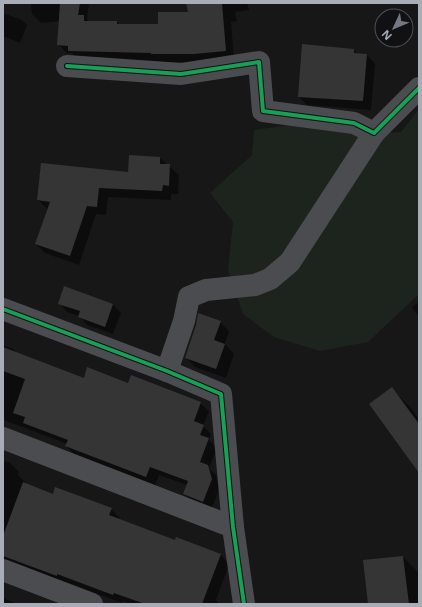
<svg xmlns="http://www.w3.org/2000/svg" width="422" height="607" viewBox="0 0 422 607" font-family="'Open Sans',sans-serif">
  <rect width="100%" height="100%" fill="#171717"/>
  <polygon fill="#1d241e" points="419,109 419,294 368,342 320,351 274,337 243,314 228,270 233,222 210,193 252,155 254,130 312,122 378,133 401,132"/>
  <g fill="#0007">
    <polygon points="31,3 89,3 87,19 89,22 117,22 119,25 159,25 189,13 190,3 247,3 249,10 235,12 237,21 231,22 234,59 203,62 161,62 159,61 78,59 72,53 67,53 58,44 60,21 41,23 32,14"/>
    <polygon points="3,13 22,20 27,25 20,43 3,36"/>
    <polygon points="354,50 359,55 367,55 375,64 371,110 307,105 299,97"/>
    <polygon points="160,158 179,175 178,194 171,194 171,200 108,197 106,215 96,214 79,265 45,253 36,244 48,210 38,200 129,173"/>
    <polygon points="64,287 113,305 121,313 113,334 87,325 79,316 67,312 59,303"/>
    <polygon points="419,302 419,317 412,307"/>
    <polygon points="220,322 229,331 225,344 234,354 226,378 195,367 186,358"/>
    <polygon points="3,345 13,349 17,353 84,379 128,384 200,403 209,411 203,426 211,434 209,440 217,448 209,468 216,475 220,488 211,510 193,502 184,494 187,485 159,475 155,485 75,455 66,446 67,444 4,420 3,423"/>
    <polygon points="392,389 410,407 419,419 419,471"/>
    <polygon points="3,460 10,463 19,472 18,475 26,483 25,484 53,495 111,509 120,518 119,520 176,541 221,555 229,564 216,600 220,604 132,604 123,601 122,603 66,582 66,585 3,560"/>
    <polygon points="403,557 419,573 419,604 369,604"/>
    <polygon points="3,598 17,604 3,604"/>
  </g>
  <g fill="#353536">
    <polygon points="60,3 80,3 78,15 84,15 84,21 117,21 117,24 158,24 158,12 188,12 186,3 222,3 226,51 194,54 151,54 151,53 68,51 68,46 57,45"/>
    <polygon points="302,44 354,49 354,53 367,54 363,101 298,97"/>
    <polygon points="129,155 160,157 160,164 170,164 169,186 163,185 162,191 99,188 97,207 87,206 70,256 35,244 50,202 37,200 41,163 128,172"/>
    <polygon points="64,286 113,304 105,327 78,317 80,311 58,304"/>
    <polygon points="198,313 221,321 214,340 225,344 216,369 185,358 196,325"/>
    <polygon points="3,347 84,378 87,367 128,383 131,375 201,402 194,421 204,425 200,435 209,438 200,462 208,465 212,479 203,502 183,494 188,481 150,467 146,477 65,446 68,440 23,423 25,417 13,413 25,379 3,371"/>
    <polygon points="392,387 419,424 419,473 369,404"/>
    <polygon points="23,482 53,494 55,487 112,508 109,515 175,540 176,537 221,554 202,604 145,604 114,593 113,595 57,574 57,576 3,556 3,536"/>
    <polygon points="403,556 409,604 368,604 363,560"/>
  </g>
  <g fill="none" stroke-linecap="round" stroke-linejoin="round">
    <g stroke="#4b4c50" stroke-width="22">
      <polyline points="67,66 181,74 259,62 263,111 354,123 374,133 419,88"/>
      <polyline points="3,309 167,371 221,394 233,527 244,604"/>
      <polyline points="167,371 184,321 189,297 206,290 255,285 270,279 290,262 374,133"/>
      <polyline points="3,438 233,527"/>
      <polyline points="3,570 92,604"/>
    </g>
    <defs>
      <g id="cycleway">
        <polyline points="67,66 181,74 259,62 263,111 354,123 374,133 419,88"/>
        <polyline points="3,309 167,371 221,394 233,527 244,604"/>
      </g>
    </defs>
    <use href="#cycleway" stroke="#111113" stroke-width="6"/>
    <use href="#cycleway" stroke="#1a9f57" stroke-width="4"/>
  </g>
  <rect width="422" height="607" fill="none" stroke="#a8adb8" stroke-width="8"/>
  <g transform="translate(394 28) rotate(226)"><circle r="19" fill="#111113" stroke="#4d4f55"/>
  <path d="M0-3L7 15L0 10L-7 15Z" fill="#757880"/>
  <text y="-6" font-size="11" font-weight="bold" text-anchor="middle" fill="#a8adb8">N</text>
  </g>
</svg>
